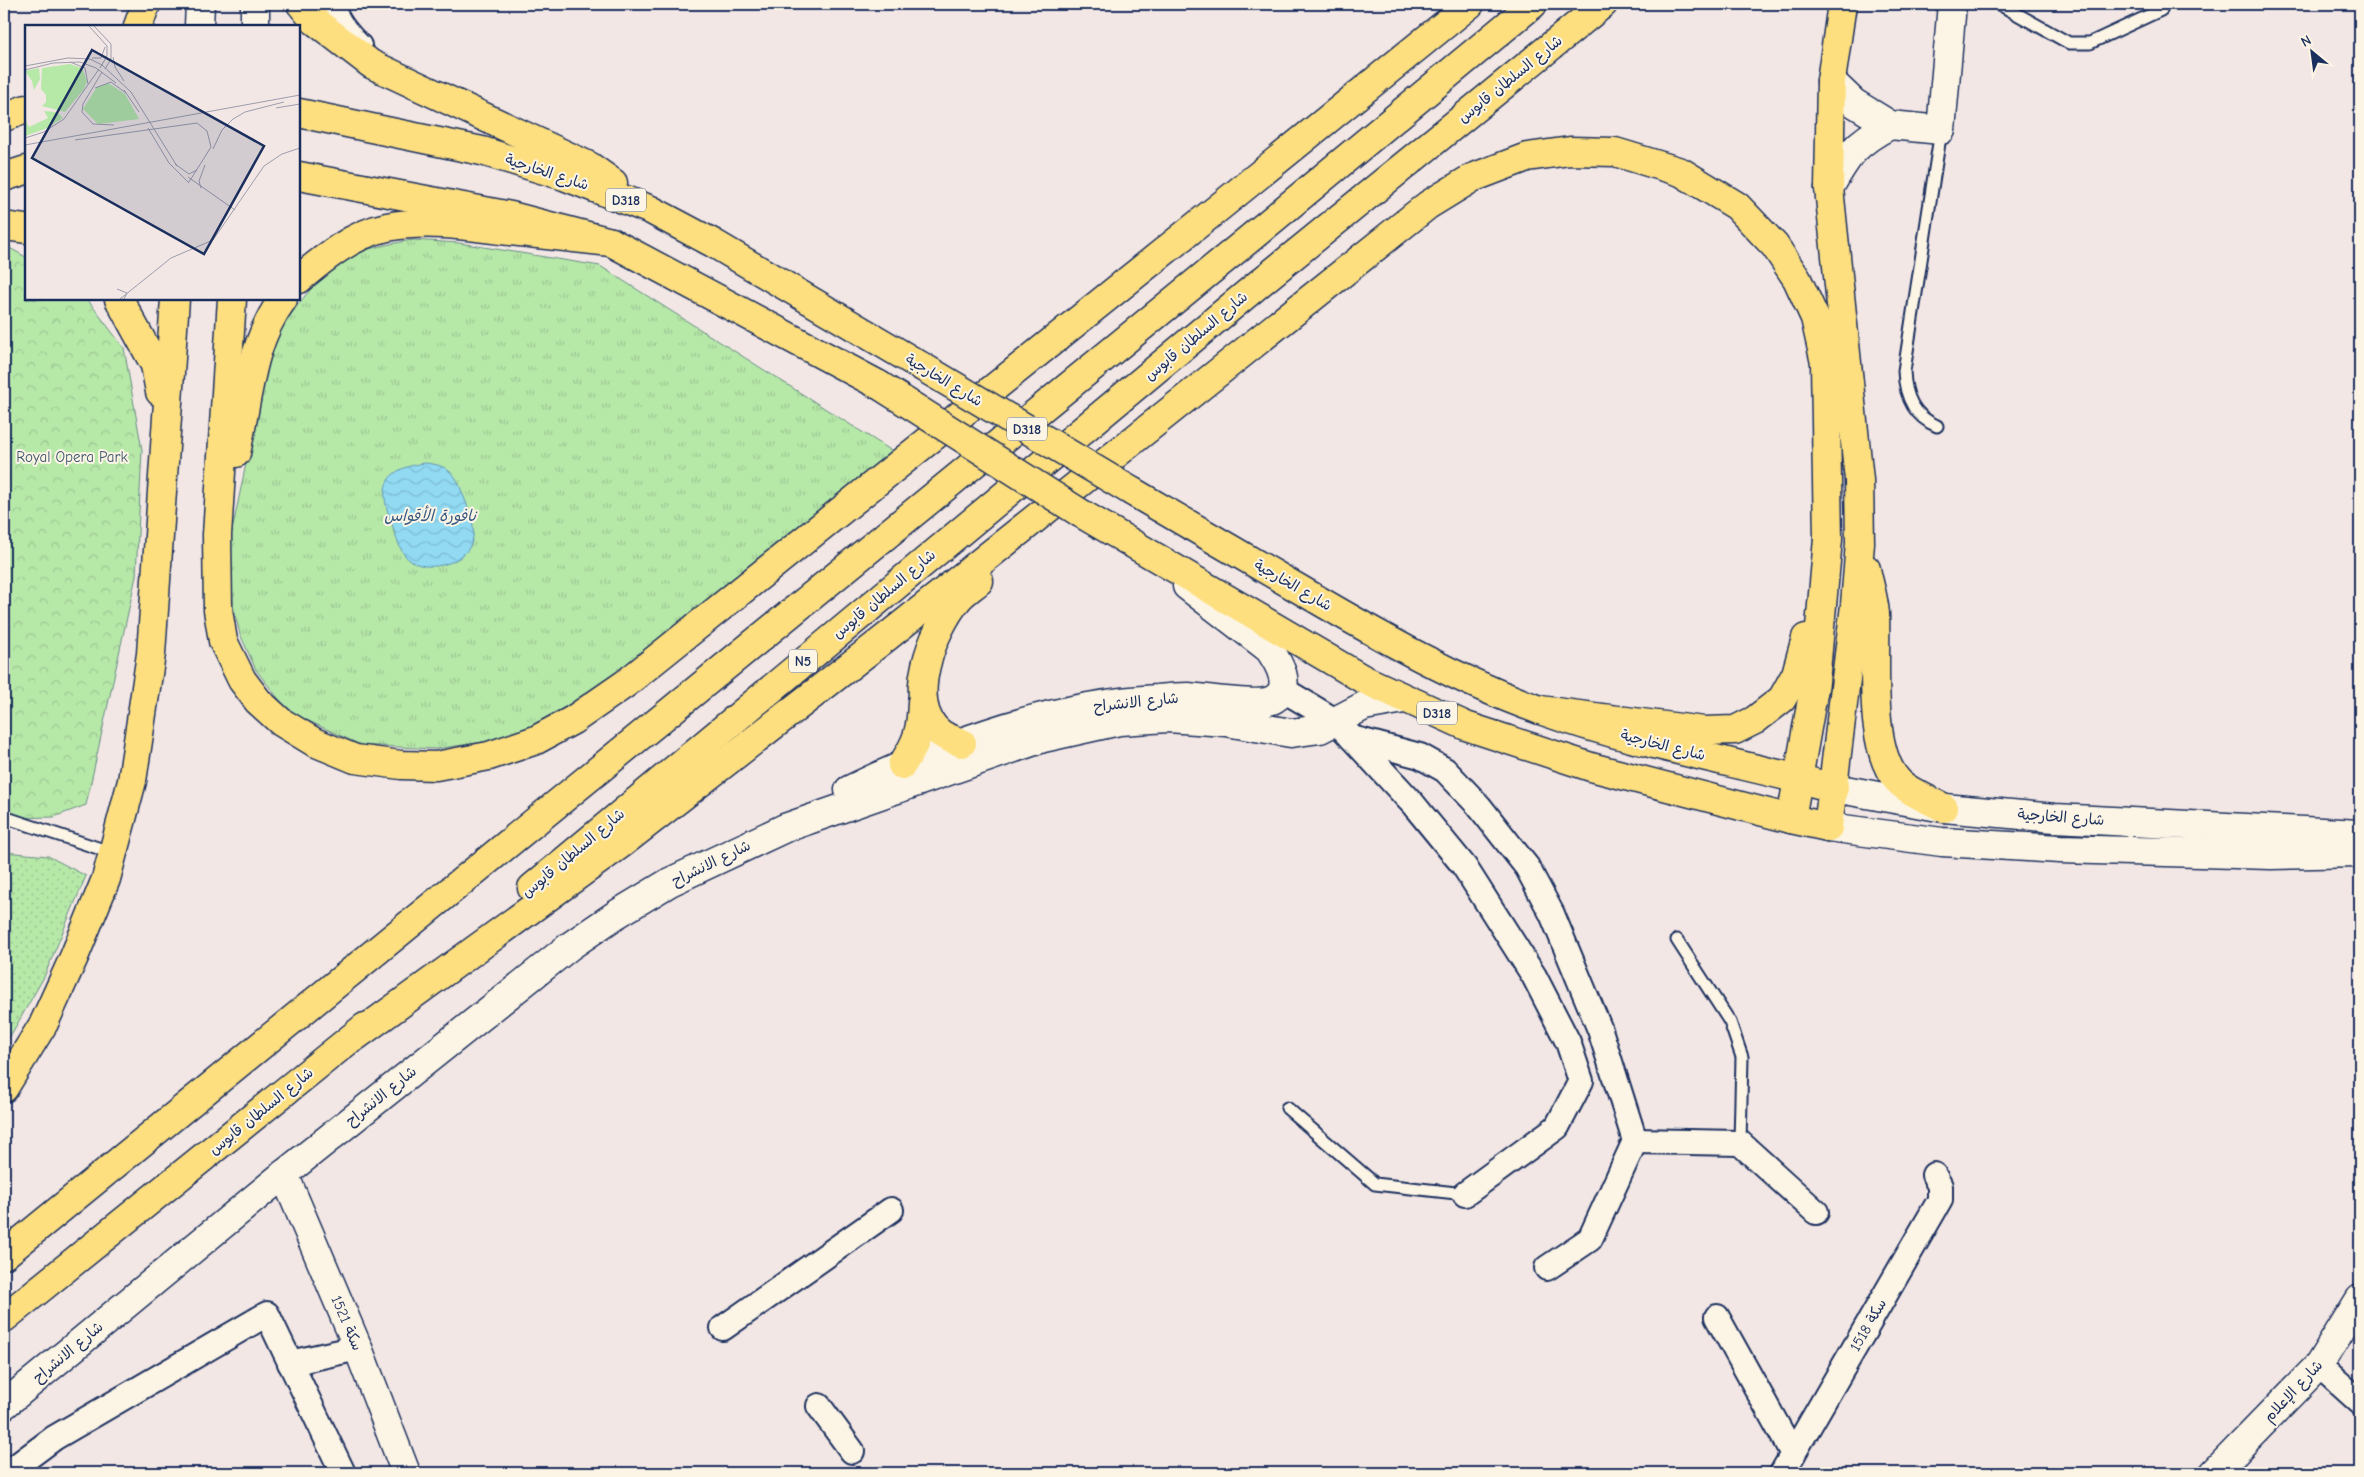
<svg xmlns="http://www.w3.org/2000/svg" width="2364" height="1477" viewBox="0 0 2364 1477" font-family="'Comic Neue','Playpen Sans Arabic',sans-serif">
  <defs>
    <pattern id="grass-tufts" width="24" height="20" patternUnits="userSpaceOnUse" patternTransform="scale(1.25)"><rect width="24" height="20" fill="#b6e8a8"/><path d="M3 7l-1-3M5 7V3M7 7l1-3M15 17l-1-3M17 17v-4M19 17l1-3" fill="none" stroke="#9cc793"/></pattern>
    <pattern id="park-crowns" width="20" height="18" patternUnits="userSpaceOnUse" patternTransform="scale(1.25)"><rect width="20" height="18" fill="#b6e8a8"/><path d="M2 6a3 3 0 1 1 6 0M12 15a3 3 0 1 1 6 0" fill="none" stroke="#9cc793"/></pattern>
    <pattern id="garden-dots" width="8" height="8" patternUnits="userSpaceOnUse" patternTransform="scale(1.25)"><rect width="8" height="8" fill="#b6e8a8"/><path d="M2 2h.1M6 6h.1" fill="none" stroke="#9cc793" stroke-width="1.8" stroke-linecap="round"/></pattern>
    <pattern id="water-waves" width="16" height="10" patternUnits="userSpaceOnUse" patternTransform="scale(1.25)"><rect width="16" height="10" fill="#91daf2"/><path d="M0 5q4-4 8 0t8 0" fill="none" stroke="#7cbbd2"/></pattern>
  </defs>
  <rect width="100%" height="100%" fill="#f2e7e4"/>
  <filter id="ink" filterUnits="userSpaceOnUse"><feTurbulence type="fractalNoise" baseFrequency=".02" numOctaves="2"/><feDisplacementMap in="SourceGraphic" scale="10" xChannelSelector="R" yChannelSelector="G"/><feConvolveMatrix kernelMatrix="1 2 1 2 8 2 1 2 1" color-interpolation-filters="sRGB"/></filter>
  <g filter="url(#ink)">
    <path fill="url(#grass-tufts)" stroke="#688c83" d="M413,240l46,3 141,23 292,185 -276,221 -51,35 -32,18 -43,16 -55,8 -74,-4 -72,-33 -33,-42 -16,-36 -7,-28 -2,-70 39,-188c19,-34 52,-82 90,-96 17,-6 35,-9 53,-12z"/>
    <polygon fill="url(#park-crowns)" stroke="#688c83" points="4,245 26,257 26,299 87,299 124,348 142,450 136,576 86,805 54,817 4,818"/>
    <polygon fill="url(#garden-dots)" stroke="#688c83" points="4,852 48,856 86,876 44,977 4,1047"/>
    <path fill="url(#water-waves)" stroke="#6296b7" d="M425,463c9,1 17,2 24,8 9,6 11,17 15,26 7,18 17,41 0,57 -15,14 -48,19 -61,-1 -5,-9 -8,-20 -11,-29 -14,-36 -10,-55 33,-61z"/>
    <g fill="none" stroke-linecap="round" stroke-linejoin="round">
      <defs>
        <g id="service">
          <polyline points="1999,4 2069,43 2090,43 2161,10"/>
          <path d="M1937,426c-24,-10 -32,-30 -33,-55l37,-241"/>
          <polyline points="4,817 113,853"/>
          <polyline points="1677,940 1730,1022 1742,1057 1740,1143"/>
          <polyline points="1287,1108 1375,1184 1465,1194"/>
        </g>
        <g id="minor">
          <path d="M331,4c5,17 15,29 28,42"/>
          <polyline points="1282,689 1337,722 1352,738 1420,756 1445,770 1479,806 1527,867 1552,914 1600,1030 1635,1141 1590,1239 1547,1268"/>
          <polyline points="1352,738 1414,805 1464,866 1534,976 1568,1042 1581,1081 1557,1127 1465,1194"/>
          <polyline points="1635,1141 1740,1143 1816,1212"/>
          <polyline points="1717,1317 1793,1454"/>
          <polyline points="723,1328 891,1210"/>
          <polyline points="290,1363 358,1348"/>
          <polyline points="2319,1365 2360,1402"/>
          <polyline points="819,1406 852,1451"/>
          <polyline points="7,1473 54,1438 267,1314 343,1473"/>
          <polyline points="1782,1473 1940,1200 1940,1186 1934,1175"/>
        </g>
        <g id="tertiary">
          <polyline points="1831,81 1854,103 1890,125 1941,130 1952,4"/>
          <path d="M1829,188c19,-33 26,-45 61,-63"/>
          <path d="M849,790c93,-45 204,-86 308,-91 10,-1 21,-2 31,-2 18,1 72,11 86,2 20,-12 4,-37 -5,-50l-82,-63"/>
          <polyline points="284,1174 358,1348 406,1473"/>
          <polyline points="4,1405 284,1174 570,946 617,914 670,882 785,828 1043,738 1119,721 1168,718 1226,722 1291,733 1320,729 1364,706 1404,699"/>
        </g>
        <g id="secondary">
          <polyline points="255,4 255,26"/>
          <polyline points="199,26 200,4"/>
          <polyline points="1834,788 1944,808 2055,818 2360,834"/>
          <polyline points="1828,827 1942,842 2060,849 2271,855 2360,853"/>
          <polyline points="2214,1473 2319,1365 2360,1299"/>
        </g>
        <g id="primary">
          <polyline points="301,4 315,21 371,64 589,166 613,183"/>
          <polyline points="138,26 146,4"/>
          <polyline points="299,113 482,151 564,176 651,210 713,243 921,366"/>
          <polyline points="4,117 26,109"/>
          <polyline points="299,176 511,216 611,242 879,385"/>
          <polyline points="4,177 26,170"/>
          <path d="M1133,492c58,34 115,67 173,101 75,44 152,88 234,117 95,34 196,52 294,78"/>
          <polyline points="1082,514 1363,679 1466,726 1591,767 1791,819 1828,827"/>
        </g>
        <g id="trunk">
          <polyline points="4,226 26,229"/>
          <path d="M299,279c25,-21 54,-45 88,-52 37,-7 76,-2 114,3 36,4 73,8 110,12"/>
          <polyline points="119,299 155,365 160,392"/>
          <polyline points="232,299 217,535 218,610 223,641 242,680 258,701 281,722 314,742 355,759 401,765 436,766 489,756 536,740 573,720 625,684 1222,205 1470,4"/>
          <path d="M236,453c12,-53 14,-110 47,-154"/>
          <path d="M1866,569c3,15 8,30 9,45 2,43 -8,135 23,167 9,10 34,20 46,27"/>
          <polyline points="1540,710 1704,731 1735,730 1755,720 1782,699 1796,674 1806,638"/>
          <path d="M962,743c-7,-3 -16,-5 -22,-10 -37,-29 -7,-104 18,-134 6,-7 14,-12 21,-18"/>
          <path d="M902,765c16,-24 19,-35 20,-63"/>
          <polyline points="1828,827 1855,605 1860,543 1859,480 1829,188 1831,81 1842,4"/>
          <polyline points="532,888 1261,282 1603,4"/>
          <polyline points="352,1039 621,844 888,636 1428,205 1472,178 1527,157 1570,151 1615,152 1681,172 1737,206 1775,246 1797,279 1815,318 1825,363 1828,539 1815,682 1791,819"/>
          <polyline points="4,1088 44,1023 74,957 106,879 132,781 151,654 175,299"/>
          <polyline points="4,1255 1237,249 1533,4"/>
          <polyline points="4,1318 365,1027"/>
        </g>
      </defs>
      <use href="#service" stroke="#1b2f5e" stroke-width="15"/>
      <use href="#minor" stroke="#1b2f5e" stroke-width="28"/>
      <use href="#tertiary" stroke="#1b2f5e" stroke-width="31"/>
      <use href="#secondary" stroke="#1b2f5e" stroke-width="31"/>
      <use href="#primary" stroke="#1b2f5e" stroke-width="31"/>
      <use href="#trunk" stroke="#1b2f5e" stroke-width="31"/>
      <use href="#service" stroke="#fcf5e5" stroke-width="11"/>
      <use href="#minor" stroke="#fcf5e5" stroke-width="24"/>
      <use href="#tertiary" stroke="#fcf5e5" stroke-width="28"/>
      <use href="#secondary" stroke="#fcf5e5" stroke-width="28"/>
      <use href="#primary" stroke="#fddf80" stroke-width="28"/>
      <use href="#trunk" stroke="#fddf80" stroke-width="28"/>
      <defs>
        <g id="primary-bridge">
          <polyline points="921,366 1133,492"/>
          <polyline points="879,385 1082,514"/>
        </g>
      </defs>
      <use href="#primary-bridge" stroke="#1b2f5e" stroke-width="31" stroke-linecap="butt"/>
      <use href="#primary-bridge" stroke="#fddf80" stroke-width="28"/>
    </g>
  </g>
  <g text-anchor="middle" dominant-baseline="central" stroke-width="4" stroke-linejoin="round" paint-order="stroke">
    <g fill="#fcf5e5" stroke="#5e6a86" stroke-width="1">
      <rect x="606" y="188.5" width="40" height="23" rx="4"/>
      <rect x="1007" y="417.5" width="40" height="23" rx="4"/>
      <rect x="789" y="649.5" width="28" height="23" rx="4"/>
      <rect x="1417" y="701.5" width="40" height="23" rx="4"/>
    </g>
    <g font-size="14" font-weight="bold" fill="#1b2f5e">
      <text x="626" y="200">D318</text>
      <text x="1027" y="429">D318</text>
      <text x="803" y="661">N5</text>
      <text x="1437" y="713">D318</text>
    </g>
    <g font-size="15" fill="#1b2f5e" stroke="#fcf5e5">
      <text transform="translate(1510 79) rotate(-39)">شارع السلطان قابوس</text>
      <text transform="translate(547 172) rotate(18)">شارع الخارجية</text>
      <text transform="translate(1196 336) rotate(-40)">شارع السلطان قابوس</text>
      <text transform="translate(944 380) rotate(31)">شارع الخارجية</text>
      <text transform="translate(1293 585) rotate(30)">شارع الخارجية</text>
      <text transform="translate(884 594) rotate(-40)">شارع السلطان قابوس</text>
      <text transform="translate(1136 702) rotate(-6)">شارع الانشراح</text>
      <text transform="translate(1663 745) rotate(14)">شارع الخارجية</text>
      <text transform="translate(2061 817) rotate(4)">شارع الخارجية</text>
      <text transform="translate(573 853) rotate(-40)">شارع السلطان قابوس</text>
      <text transform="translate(711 863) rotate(-26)">شارع الانشراح</text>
      <text transform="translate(381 1096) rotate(-39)">شارع الانشراح</text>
      <text transform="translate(261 1111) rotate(-39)">شارع السلطان قابوس</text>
      <text transform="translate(347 1323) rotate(67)">سكة 1521</text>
      <text transform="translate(1868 1325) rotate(-60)">سكة 1518</text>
      <text transform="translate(68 1352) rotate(-40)">شارع الانشراح</text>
      <text transform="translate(2293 1391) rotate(-47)">شارع الإعلام</text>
    </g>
    <g font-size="15" fill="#3a546d" stroke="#fcf5e5">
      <text x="72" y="457">Royal Opera Park</text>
    </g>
    <g font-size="16" font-style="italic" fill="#385a83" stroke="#fcf5e5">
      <text x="430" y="516">نافورة الأقواس</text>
    </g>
  </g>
  <g transform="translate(25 25)">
    <rect width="275" height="275" fill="#f2e7e4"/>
    <path d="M83,58l17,11 14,25 -41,5 -15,-15 14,-22z" fill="#b6e8a8"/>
    <path d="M45,39l12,4 5,13 -3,8 -19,23 -23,-6 4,-4v-7l-5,-6 1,-21z" fill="#b6e8a8"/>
    <path d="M14,43l1,11 -6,11 -2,-9 -7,-10zM19,86l13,1 6,6 -18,11 -20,7v-17l4,8 19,-9z" fill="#b6e8a8"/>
    <path fill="none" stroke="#9c9dae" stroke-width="1" d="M64,1l18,20v10l-7,12M69,1l17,18v15l-6,10M88,32l2,10 9,14M67,33h9l4,-11M45,37l15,6 3,16M0,41l43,-8 22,1 12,6 29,27 46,74M0,45l28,-7 27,-1 16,6 20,15M77,47l-19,32 -1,8 11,12 21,1M70,63l16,-6 15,11M99,65l15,22M251,83l24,-4M123,103l21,35 20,20M0,113l19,-6 20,-13 35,-50M50,115l122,-17 10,8 4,16 -22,35M0,120l275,-50M188,124l9,-19 11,-11 12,-7 39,-10M150,139l14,10 8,-4M163,152l47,33M176,163l-2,-7 6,-16M92,264l10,4 -3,6M95,274l51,-41 42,-18 51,-74 18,-12 18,-6"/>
    <path fill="#1b2f5e" fill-opacity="0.15" stroke="#1b2f5e" stroke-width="2.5" d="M67,25l172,96 -60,108 -172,-96z"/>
    <rect width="275" height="275" fill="none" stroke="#1b2f5e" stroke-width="2.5"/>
  </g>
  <rect width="2364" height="1477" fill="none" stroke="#fcf5e5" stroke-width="20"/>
  <rect x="10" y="10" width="2344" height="1457" fill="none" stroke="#1b2f5e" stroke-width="2" filter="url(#ink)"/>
  <g transform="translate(2312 52) rotate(331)" stroke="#fcf5e5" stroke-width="4" paint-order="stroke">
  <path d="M0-4L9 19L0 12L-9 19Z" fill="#1b2f5e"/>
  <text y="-8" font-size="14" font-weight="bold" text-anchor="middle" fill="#1b2f5e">N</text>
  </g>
</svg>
